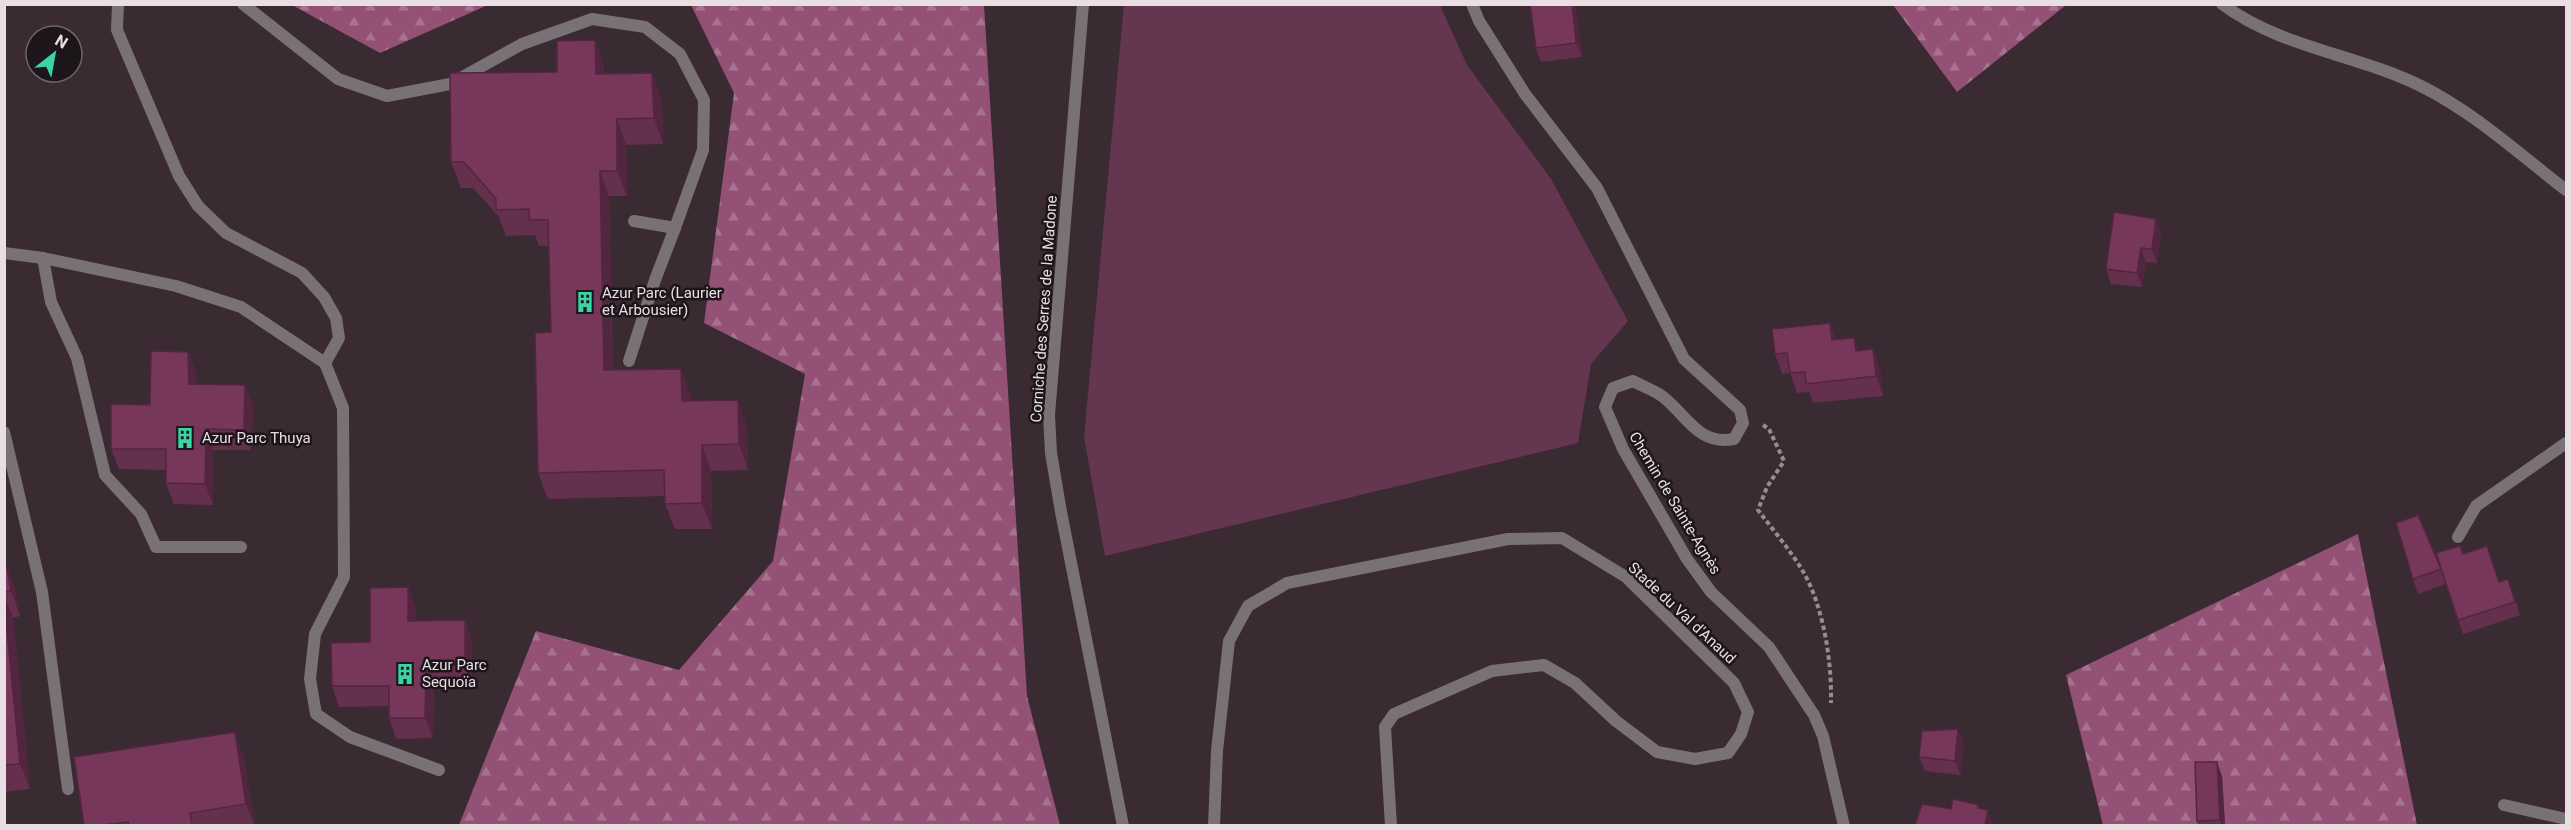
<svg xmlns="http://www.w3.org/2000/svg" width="2571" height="830" viewBox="0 0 2571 830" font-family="Roboto,sans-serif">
  <defs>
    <pattern id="forest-firs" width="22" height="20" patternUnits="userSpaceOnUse" patternTransform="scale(1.5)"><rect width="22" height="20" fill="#925175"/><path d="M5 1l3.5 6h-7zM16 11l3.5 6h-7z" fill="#a6728f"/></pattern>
  </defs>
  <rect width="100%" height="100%" fill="#3a2a32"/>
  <polygon fill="#64364f" points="1124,4 1440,5 1467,65 1551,179 1628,321 1591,364 1578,443 1105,556 1084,437"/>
  <g fill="url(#forest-firs)">
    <polygon points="292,5 488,5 380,53"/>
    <polygon points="691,5 984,5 1027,696 1060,825 459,825 536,631 679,670 773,561 805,374 704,323 734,93"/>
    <polygon points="1893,5 2066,5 1957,92"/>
    <polygon points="2358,534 2417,825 2103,825 2066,675"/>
  </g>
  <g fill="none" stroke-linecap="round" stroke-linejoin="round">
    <path stroke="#988b92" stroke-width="4" stroke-dasharray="4.5 3" stroke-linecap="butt" d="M1763,425l6,4 15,32 -17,26 -9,23c15,20 33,41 46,63 20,36 28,90 27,130"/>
    <g stroke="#797175" stroke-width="12">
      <polyline points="118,4 117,30 179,176 198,206 226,233 302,273 324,297 336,318 339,338 325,363"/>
      <polyline points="243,4 338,79 387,96 450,84 522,44 592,19 645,27 680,54 704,100 703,150 675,228 634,221"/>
      <path d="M2222,4c59,44 134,50 199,82 54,27 98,68 145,104"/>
      <polyline points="4,253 43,258 176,286 241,307 325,363 343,408 344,577 315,634 310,679 316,714 350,737 439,770"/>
      <polyline points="43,258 51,302 77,358 105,475 141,514 156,547 241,547"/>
      <polyline points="629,361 655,280 675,228"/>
      <polyline points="4,432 42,592 68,789"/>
      <polyline points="2458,537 2476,506 2566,443"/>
      <polyline points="2504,805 2566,819"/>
      <polyline points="1214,826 1217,751 1229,641 1248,606 1287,583 1508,539 1562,538 1626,577 1734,683 1748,712 1741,734 1728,753 1695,759 1657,752 1616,721 1575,683 1544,665 1492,671 1394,714 1385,727 1391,826"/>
    </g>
    <g stroke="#797175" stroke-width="12">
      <polyline points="1083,4 1049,415 1051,453 1061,512 1123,826"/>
      <path d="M1472,4l7,17 46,73 72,94 87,171 56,51 3,13 -9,16c-36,7 -47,-24 -72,-43 -9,-6 -20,-10 -29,-15l-20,7 -8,19 18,42 64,110 24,33 58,55 45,68 9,21 21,90"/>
    </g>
  </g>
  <g fill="#652f4e">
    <polygon points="1575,4 1582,57 1541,62 1536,48"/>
    <polygon points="595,40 604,66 604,74 662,99 663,144 626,145 627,196 609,196 613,370 691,395 691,401 747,426 748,470 711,471 712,529 675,529 665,504 665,496 548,499 538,473 551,332 549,246 539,246 535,235 506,236 499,217 473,188 461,188 451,162"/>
    <polygon points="2161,233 2157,263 2146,262 2142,287 2111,284 2106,269"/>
    <polygon points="1830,323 1836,340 1854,338 1859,351 1880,369 1883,396 1813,403 1809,392 1797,393 1790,373 1782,374 1775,354"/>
    <polygon points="188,352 196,372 196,384 245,385 253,405 251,450 213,450 213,505 174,504 166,483 166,470 119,469 111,449 150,405"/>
    <polygon points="2463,554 2513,592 2520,615 2463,634 2446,584 2418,594 2413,579 2441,569 2445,582"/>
    <polygon points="6,563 15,589 20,616 13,618 30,789 4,792 4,564"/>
    <polygon points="416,607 416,621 465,620 472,641 472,685 434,685 433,738 396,739 389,718 389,706 339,707 332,686 370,642"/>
    <polygon points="1964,743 1960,775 1925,771 1919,757"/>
    <polygon points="244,758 255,825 84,825"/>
    <polygon points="2222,776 2225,825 2198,825 2197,821"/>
  </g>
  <g fill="#532640">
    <polygon points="1572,4 1575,4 1582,57 1576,43"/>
    <polygon points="595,40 604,66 605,100 596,74"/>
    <polygon points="652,73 662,99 663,144 654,118"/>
    <polygon points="617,119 626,145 627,196 617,171"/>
    <polygon points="600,171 609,196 613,396 604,370"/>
    <polygon points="2156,219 2161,233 2157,263 2152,249"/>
    <polygon points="2141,248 2146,262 2142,287 2137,273"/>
    <polygon points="1830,323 1837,343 1832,340"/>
    <polygon points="1854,338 1861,358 1856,351"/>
    <polygon points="1873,349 1880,369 1883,396 1876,376"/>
    <polygon points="188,352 196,372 196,405 189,384"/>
    <polygon points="681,369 691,395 691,427 682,401"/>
    <polygon points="245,385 253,405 251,450 244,430"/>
    <polygon points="738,400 747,426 748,470 739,444"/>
    <polygon points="206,429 213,450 213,505 205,484"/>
    <polygon points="702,445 711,471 712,529 702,503"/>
    <polygon points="6,563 15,589 20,616 11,591"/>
    <polygon points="408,587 416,607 416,642 408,621"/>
    <polygon points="4,594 13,618 30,789 20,764"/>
    <polygon points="465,620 472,641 472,685 465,664"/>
    <polygon points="426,664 434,685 433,738 425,718"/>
    <polygon points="1958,729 1964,743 1960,775 1955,761"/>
    <polygon points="235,732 244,758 255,825 254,825 246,804"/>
    <polygon points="2217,762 2222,776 2225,825 2222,825 2220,820"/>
    <polygon points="1988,810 1993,824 1993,825 1985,825"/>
  </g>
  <g fill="#76375b" stroke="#532640" stroke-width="1.5">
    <polygon points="1530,4 1572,4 1576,43 1536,48"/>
    <polygon points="595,40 596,74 652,73 654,118 617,119 617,171 600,171 604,370 681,369 682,401 738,400 739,444 702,445 702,503 665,504 664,470 538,473 535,333 551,332 548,220 529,220 529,209 496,210 496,199 464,162 451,162 450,73 557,72 557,41"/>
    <polygon points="2114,212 2156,219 2152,249 2141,248 2137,273 2106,269"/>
    <polygon points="1830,323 1832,340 1854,338 1856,351 1873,349 1876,376 1806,384 1805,372 1790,373 1787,353 1775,354 1772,329"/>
    <polygon points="151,351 188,352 189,384 245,385 244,430 206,429 205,484 166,483 166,449 111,449 111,404 150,405"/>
    <polygon points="2418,515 2441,569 2413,579 2396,523"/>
    <polygon points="2460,546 2463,554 2487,546 2499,582 2508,579 2515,602 2458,620 2436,553"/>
    <polygon points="6,563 11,591 4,592 4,564"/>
    <polygon points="408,587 408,621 465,620 465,664 426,664 425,718 389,718 389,686 332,686 331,643 370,642 370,588"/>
    <polygon points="4,600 20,764 4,765"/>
    <polygon points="1958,729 1955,761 1919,757 1922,731"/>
    <polygon points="235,732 246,804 190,813 192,825 129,825 128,822 103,825 84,825 74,757"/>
    <polygon points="2195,762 2217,762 2220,820 2197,821"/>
    <polygon points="1953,799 1979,805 1978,808 1988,810 1985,825 1915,825 1922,804 1951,809"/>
  </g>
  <defs>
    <symbol id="building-bare" viewBox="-9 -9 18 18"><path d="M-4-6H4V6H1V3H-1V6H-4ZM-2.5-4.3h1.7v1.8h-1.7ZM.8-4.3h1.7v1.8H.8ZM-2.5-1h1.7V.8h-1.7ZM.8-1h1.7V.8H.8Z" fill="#3cd4a4" stroke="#1c1519" stroke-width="2.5" paint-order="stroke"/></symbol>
  </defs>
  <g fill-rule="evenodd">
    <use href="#building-bare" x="570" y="287" width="30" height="30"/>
    <use href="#building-bare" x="170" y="423" width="30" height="30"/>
    <use href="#building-bare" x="390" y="659" width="30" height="30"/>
  </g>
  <g text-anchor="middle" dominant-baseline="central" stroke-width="5" stroke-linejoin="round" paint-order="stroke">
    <g font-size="15" fill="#e9dee3" stroke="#1c1519" text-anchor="start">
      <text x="602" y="293">Azur Parc (Laurier<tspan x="602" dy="17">et Arbousier)</tspan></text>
      <text x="202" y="438">Azur Parc Thuya</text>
      <text x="422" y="665">Azur Parc<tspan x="422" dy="17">Sequoïa</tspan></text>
    </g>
    <g font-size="15" fill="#e9dee3" stroke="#1c1519">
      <text transform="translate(1044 309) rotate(-86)">Corniche des Serres de la Madone</text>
      <text transform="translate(1675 503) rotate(59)">Chemin de Sainte-Agnès</text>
      <text transform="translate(1682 613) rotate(43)">Stade du Val d'Anaud</text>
    </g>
  </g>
  <rect width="2571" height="830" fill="none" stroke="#e9dee3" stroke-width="12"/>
  <g transform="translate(54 54) rotate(31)"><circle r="28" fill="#1c1519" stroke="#6e656a" stroke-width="1.5"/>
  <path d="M0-4.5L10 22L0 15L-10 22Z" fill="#3cd4a4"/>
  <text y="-9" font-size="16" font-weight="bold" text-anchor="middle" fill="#e9dee3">N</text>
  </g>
</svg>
